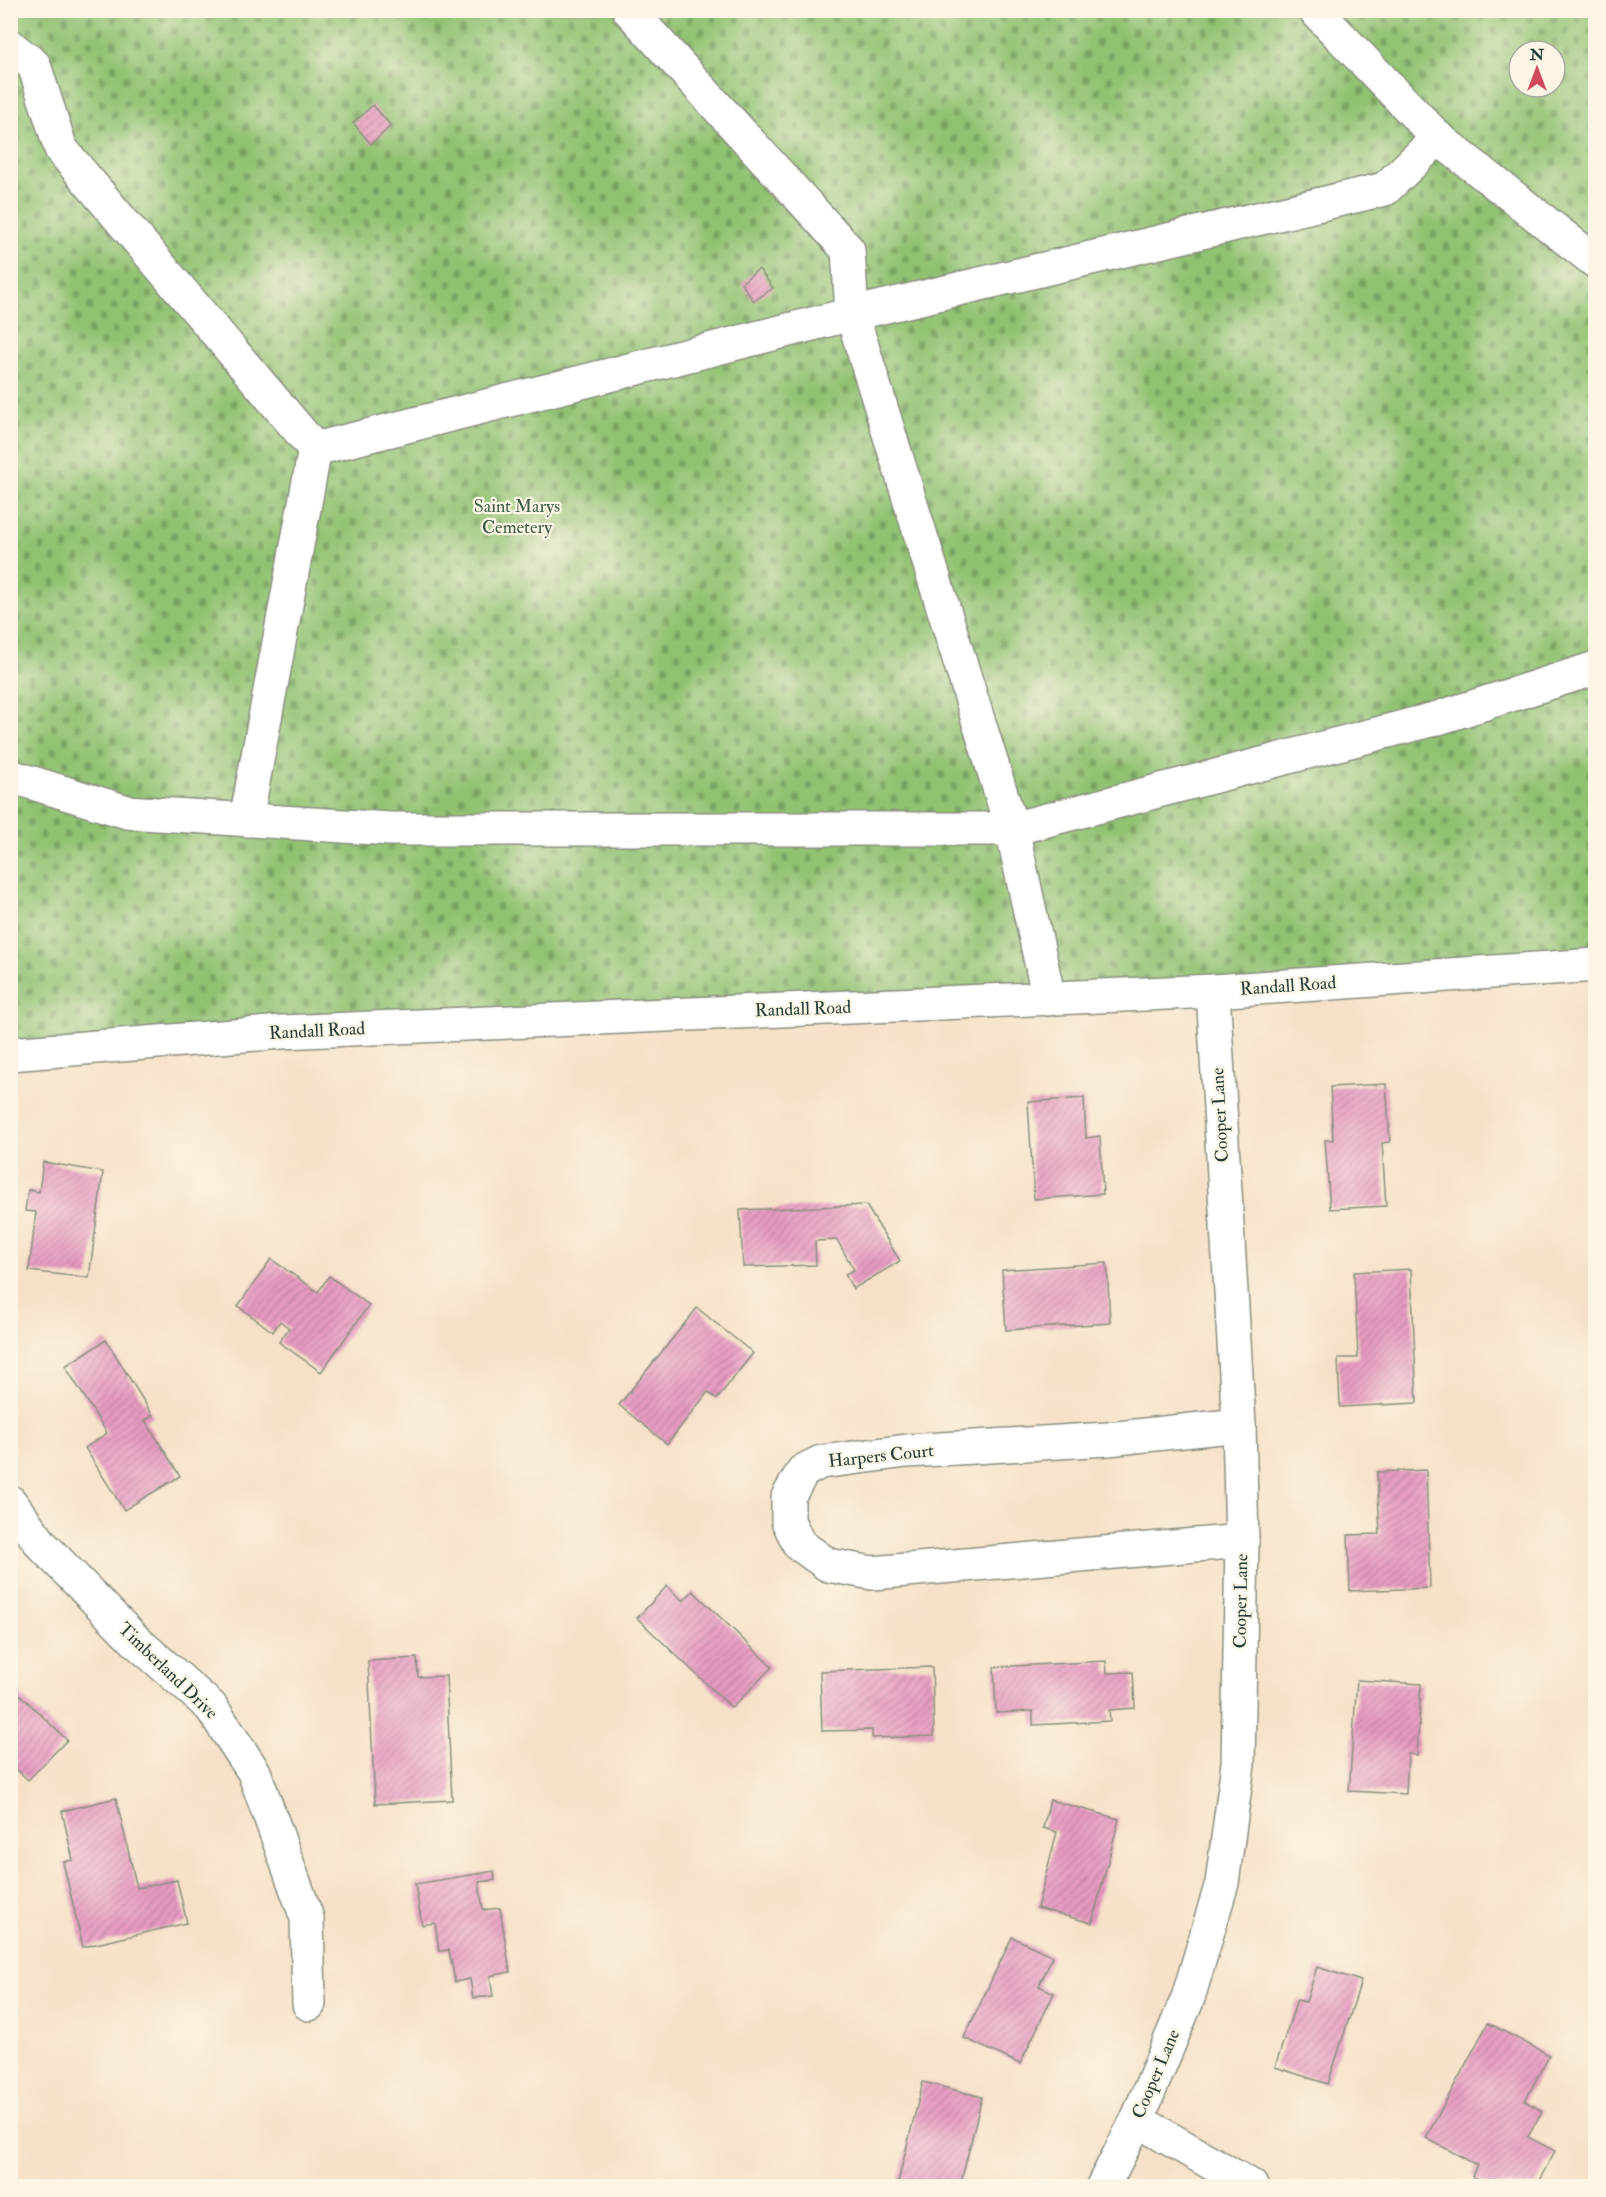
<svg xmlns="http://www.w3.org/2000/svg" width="1606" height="2197" viewBox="0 0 1606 2197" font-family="'IM FELL Double Pica',serif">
  <defs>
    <pattern id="cemetery-stones" width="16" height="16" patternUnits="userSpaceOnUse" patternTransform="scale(1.5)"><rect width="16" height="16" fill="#91c272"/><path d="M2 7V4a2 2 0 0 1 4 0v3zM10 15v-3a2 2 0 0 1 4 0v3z" fill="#769f5e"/></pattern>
    <pattern id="building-hatch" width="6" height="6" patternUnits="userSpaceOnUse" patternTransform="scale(1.5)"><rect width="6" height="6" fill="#e79ac1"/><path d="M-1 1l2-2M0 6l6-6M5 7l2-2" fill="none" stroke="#bb7f9e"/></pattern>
  </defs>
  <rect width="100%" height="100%" fill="#fcf5e5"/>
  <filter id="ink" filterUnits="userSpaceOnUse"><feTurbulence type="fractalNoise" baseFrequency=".0167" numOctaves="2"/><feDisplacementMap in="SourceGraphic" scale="12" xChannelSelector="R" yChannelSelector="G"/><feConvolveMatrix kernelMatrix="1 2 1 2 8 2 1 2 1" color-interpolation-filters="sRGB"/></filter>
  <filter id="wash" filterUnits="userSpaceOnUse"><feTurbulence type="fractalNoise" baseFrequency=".008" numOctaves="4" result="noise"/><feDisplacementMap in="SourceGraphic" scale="24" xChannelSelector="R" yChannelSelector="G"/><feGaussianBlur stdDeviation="1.35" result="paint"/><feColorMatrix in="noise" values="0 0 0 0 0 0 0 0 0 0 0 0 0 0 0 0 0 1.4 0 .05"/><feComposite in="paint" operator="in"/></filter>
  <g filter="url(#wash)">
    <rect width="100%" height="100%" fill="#f6e1c8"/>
    <path fill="url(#cemetery-stones)" stroke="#588053" stroke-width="1.5" fill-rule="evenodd" d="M11,11h1584v954l-1584,89zM1519,51h36v36h-36z"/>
    <g id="blocks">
      <g fill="url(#building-hatch)">
        <polygon points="373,105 391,126 371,144 353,123"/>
        <polygon points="759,269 773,288 754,301 741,283"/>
        <polygon points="1386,1084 1390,1142 1382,1143 1386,1206 1330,1209 1325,1140 1333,1140 1330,1087"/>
        <polygon points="1084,1098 1086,1138 1100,1136 1103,1194 1034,1199 1028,1102"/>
        <polygon points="43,1162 103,1172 89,1278 29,1271 36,1212 25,1211 28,1190 39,1192"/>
        <polygon points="866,1205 900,1261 853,1289 845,1274 854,1270 837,1240 815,1241 816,1265 743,1267 740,1210"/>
        <polygon points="271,1259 318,1292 329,1276 369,1305 321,1372 279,1342 289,1328 280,1321 273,1332 238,1306"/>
        <polygon points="1107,1263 1110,1323 1006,1330 1002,1270"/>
        <polygon points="1411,1269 1417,1403 1340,1407 1338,1358 1358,1358 1354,1272"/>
        <polygon points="697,1308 753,1353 717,1399 708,1392 667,1444 619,1405"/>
        <polygon points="106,1340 153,1416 145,1420 180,1476 124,1510 85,1448 107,1433 65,1366"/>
        <polygon points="1426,1470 1430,1588 1350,1591 1348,1535 1380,1534 1377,1472"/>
        <polygon points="667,1586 683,1601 693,1591 772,1667 732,1708 637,1618"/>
        <polygon points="417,1658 418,1677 446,1676 452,1800 375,1804 368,1661"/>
        <polygon points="1106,1661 1107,1673 1133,1672 1135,1708 1109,1710 1110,1721 1033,1725 1033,1711 996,1713 994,1667"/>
        <polygon points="932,1667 934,1736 872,1738 872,1730 822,1731 820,1671"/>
        <polygon points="1357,1680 1421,1684 1417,1755 1408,1754 1406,1794 1349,1791"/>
        <polygon points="10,1685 67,1740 28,1780 10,1763"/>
        <polygon points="116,1798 137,1888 177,1880 187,1923 83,1947 63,1862 73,1860 62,1811"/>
        <polygon points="1050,1800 1119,1819 1092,1923 1037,1908 1057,1832 1043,1828"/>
        <polygon points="494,1871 495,1880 479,1882 483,1910 500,1908 510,1972 490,1976 493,1996 473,1998 470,1979 455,1982 449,1950 439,1951 435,1923 422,1925 415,1884"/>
        <polygon points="1012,1937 1053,1956 1039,1986 1054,1993 1020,2064 964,2038"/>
        <polygon points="1317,1967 1361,1981 1328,2084 1275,2067 1297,2000 1306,2002"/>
        <polygon points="1488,2023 1549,2055 1525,2101 1542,2111 1528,2137 1555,2151 1536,2186 1491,2186 1472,2176 1477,2165 1426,2138"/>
        <polygon points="923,2082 982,2097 960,2186 897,2186"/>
      </g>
    </g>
  </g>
  <g filter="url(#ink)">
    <use href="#blocks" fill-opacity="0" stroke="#8a8f7e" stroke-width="1.5"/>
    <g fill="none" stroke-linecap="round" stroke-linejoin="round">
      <defs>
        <g id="minor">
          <polyline points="629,10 848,250 852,314 1012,829 1049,999"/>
          <polyline points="1315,10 1438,138 1596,262"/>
          <polyline points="10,46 34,65 61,149 315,449"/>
          <polyline points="10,776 127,812 390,829 1012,829 1438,718 1596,668"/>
          <polyline points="246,820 315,449 852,314 1385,189 1438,138"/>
          <polyline points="10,1054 282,1032 1213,991 1596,965"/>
          <polyline points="1239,1425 1108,1439 907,1451 821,1462 803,1471 788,1497 788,1521 799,1544 828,1565 872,1573 1242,1541"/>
          <polyline points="10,1502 42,1545 137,1642 211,1707 254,1772 307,1918 309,2004"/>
          <polyline points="1137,2120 1251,2186"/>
          <polyline points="1103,2186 1137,2120 1188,1998 1222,1883 1238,1764 1242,1541 1239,1425 1213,991"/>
        </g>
      </defs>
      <use href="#minor" stroke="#8a8f7e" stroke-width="36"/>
      <use href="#minor" stroke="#fff" stroke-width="33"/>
    </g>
  </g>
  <g text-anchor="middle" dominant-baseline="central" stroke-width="4.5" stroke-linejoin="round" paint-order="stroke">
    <g font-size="18" fill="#3c5e44" stroke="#fcf5e5">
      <text x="517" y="506">Saint Marys<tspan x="517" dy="21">Cemetery</tspan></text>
    </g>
    <g font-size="18" fill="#1f3d34" stroke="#fcf5e5">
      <text transform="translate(1288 986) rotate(-4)">Randall Road</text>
      <text transform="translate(803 1009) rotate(-2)">Randall Road</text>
      <text transform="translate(317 1031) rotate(-3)">Randall Road</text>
      <text transform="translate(1220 1115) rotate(-93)">Cooper Lane</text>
      <text transform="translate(881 1456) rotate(-6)">Harpers Court</text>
      <text transform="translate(1241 1601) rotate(-89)">Cooper Lane</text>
      <text transform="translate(168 1671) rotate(44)">Timberland Drive</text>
      <text transform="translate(1156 2074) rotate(-67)">Cooper Lane</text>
    </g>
  </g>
  <rect width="1606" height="2197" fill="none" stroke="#fcf5e5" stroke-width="36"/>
  <g transform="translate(1537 69)"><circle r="28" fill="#fcf5e5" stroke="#a4ab9e" stroke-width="1.5"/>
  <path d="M0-4.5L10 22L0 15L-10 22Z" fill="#d1495b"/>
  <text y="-9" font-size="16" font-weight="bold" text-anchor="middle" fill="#1f3d34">N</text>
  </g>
</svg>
